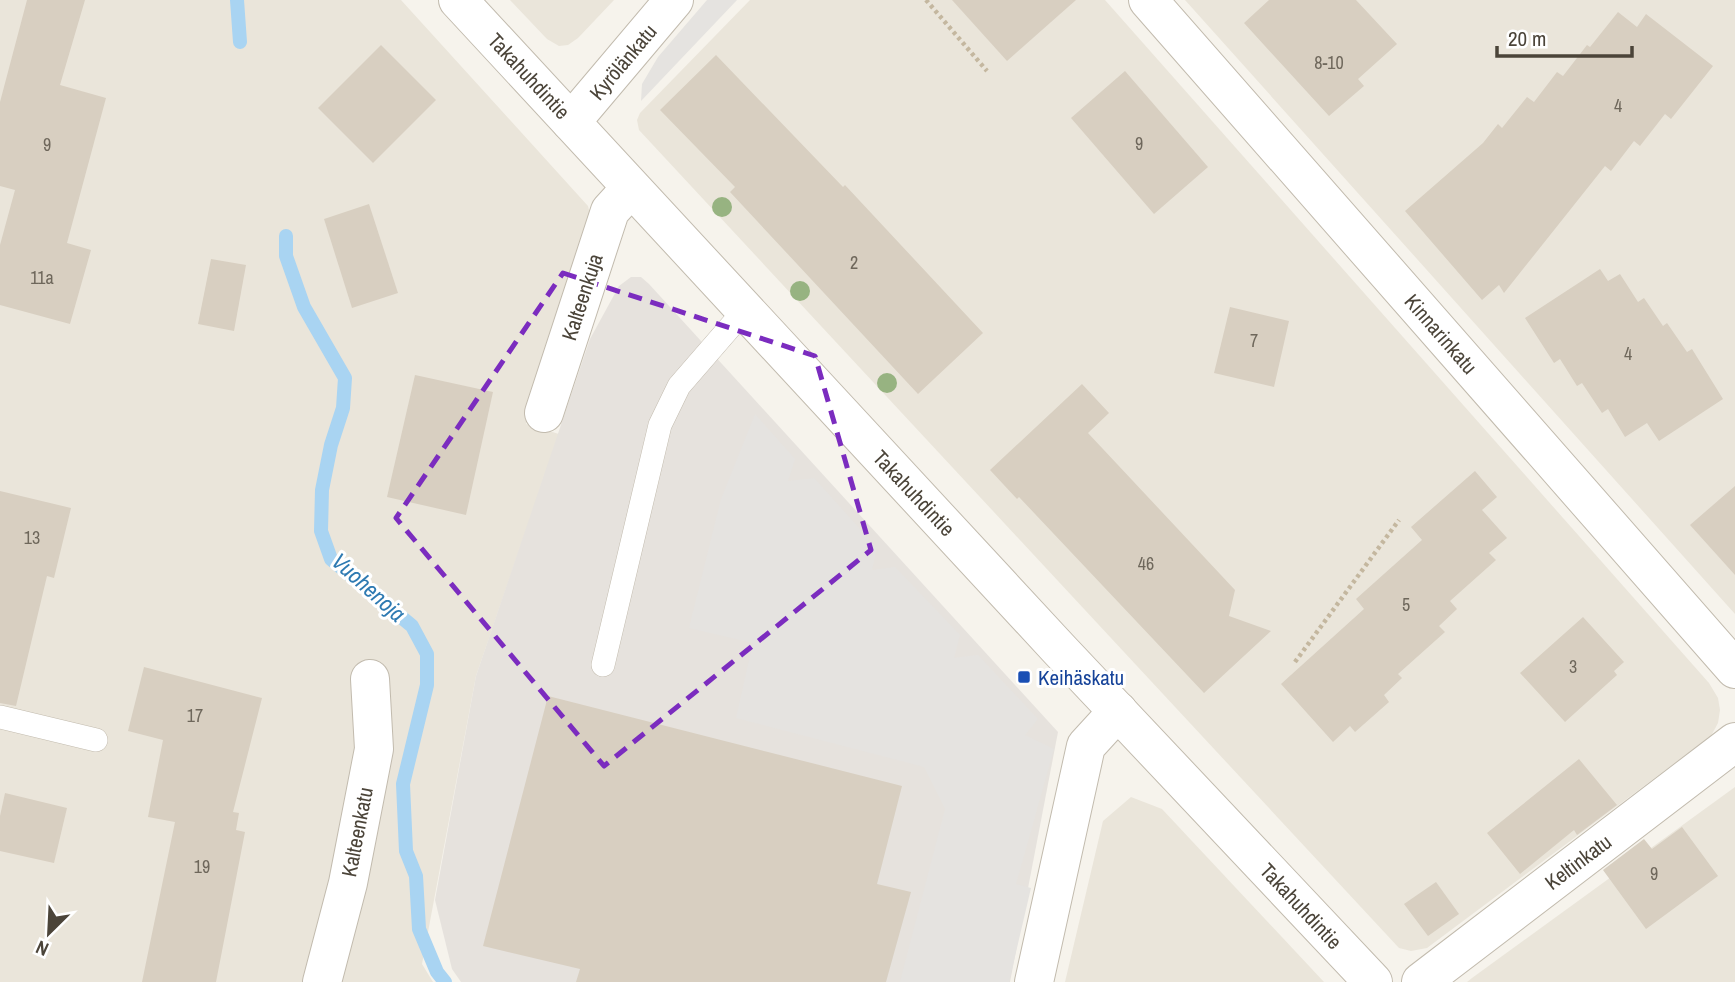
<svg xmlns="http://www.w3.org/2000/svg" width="1735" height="982" viewBox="0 0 1735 982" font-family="'Archivo Narrow',sans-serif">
  <rect width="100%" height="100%" fill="#f6f3ec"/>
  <g fill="#eae5da">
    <polygon points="0,0 401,0 588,206 591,218 526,424 559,434 476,676 422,964 433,982 0,982"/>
    <polygon points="510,0 614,0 578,38 568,45 559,46 547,39"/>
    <polygon points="750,0 1105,0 1709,683 1718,698 1720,710 1718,723 1711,736 1427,948 1411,951 1399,948 639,130 637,120 640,113"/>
    <polygon points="1185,0 1735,0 1735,614"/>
    <polygon points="1735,787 1735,982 1467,982 1472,978"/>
    <polygon points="1131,797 1162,809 1324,982 1065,982 1103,821"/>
  </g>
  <polygon fill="#e6e2dd" points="631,277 641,277 649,284 1058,732 1010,982 461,982 452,969 435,900 476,676 590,339 619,286"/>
  <g fill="#e5e3e0">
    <polygon points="707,0 737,0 641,101 642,84 658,57"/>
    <polygon points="755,414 795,459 788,481 814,478 877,548 872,570 895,567 960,635 954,658 978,655 1038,719 1025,735 1054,749 1016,884 1031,888 1009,982 900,982 945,809 924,767 736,718 753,643 689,628 721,499"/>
  </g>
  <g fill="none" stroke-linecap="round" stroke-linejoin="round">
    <g stroke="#a9d4f2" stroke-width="14">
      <polyline points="237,0 240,42"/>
      <polyline points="286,236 286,256 304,307 345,378 343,408 331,445 322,490 321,531 331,559 412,626 427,654 427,685 403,784 406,851 416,876 419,929 437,972 445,982"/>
    </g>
  </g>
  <g fill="#d8cfc1">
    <polygon points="27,0 85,0 60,85 106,98 67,243 91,250 70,324 0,305 0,245 15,190 0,186 0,102"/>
    <polygon points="952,0 1076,0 1007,61"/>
    <polygon points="1269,0 1356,0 1397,44 1358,79 1364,86 1329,116 1244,23"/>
    <polygon points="1618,12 1637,27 1646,14 1713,66 1671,119 1665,114 1640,146 1634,141 1611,171 1605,166 1504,293 1499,285 1482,300 1405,211 1483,143 1498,124 1502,128 1527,97 1534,102 1557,72 1563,76 1587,45 1590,47"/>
    <polygon points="381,45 436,100 373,163 318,108"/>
    <polygon points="716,55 843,187 845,185 983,333 918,394 730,192 735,187 660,110"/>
    <polygon points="1125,71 1208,167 1154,214 1071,118"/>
    <polygon points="369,204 398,293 352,308 324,219"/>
    <polygon points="211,259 246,265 234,331 198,324"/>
    <polygon points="1600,269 1608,281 1620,274 1638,302 1644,298 1663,326 1667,323 1687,352 1692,349 1723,399 1659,441 1647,423 1625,437 1608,409 1602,413 1582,383 1577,386 1560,359 1554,363 1525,318"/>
    <polygon points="1230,307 1289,321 1274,387 1214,373"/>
    <polygon points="415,375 493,392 466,515 387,497"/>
    <polygon points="1082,384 1109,413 1088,433 1235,590 1229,616 1271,631 1204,693 1019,497 1017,499 990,470"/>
    <polygon points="1475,471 1497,497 1482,510 1507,538 1489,553 1496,560 1450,601 1457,609 1439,626 1445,632 1398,674 1402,678 1384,695 1389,702 1355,732 1350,726 1333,742 1281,684 1364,609 1356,599 1422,540 1411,527"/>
    <polygon points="1735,486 1735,575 1690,525"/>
    <polygon points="0,491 71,508 54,578 47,576 16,706 0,703"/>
    <polygon points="1583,617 1624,662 1614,671 1617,675 1565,722 1520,673"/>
    <polygon points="144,667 262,698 233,812 239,813 236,830 245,832 216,982 142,982 175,822 148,817 163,740 128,731"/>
    <polygon points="548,696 902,786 877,884 911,892 886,982 576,982 580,969 483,946"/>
    <polygon points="1579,759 1617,805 1577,835 1574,830 1520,874 1487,833"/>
    <polygon points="5,793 67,808 54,863 0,851 0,816"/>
    <polygon points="1682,827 1718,876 1646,929 1603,870 1644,839 1652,849"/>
    <polygon points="1436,882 1459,914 1428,936 1404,904"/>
  </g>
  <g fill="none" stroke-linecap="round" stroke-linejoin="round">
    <defs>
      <g id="service">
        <polyline points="603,665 660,425 679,386 744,311"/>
        <polyline points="0,717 96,740"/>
      </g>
      <g id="minor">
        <polyline points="1148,0 1735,669"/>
        <polyline points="571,122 674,0"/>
        <polyline points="544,413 610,211 630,189"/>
        <polyline points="322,982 348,883 374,749 370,679"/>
        <polyline points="1034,982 1086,746 1118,711"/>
        <polyline points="1421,982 1735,742"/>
      </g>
      <polyline id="tertiary" points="458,0 1058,648 1373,982"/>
    </defs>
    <use href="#service" stroke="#c2bbae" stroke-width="24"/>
    <use href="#minor" stroke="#c2bbae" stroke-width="40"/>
    <use href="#tertiary" stroke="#c2bbae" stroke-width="40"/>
    <g stroke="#c4b79f" stroke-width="4.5" stroke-dasharray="3.5 3.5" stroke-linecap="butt">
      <polyline points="926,0 987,71"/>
      <polyline points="1295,662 1399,520"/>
    </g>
    <use href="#service" stroke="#fff" stroke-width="23"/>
    <use href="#minor" stroke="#fff" stroke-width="38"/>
    <use href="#tertiary" stroke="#fff" stroke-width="38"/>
  </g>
  <g fill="#97b381">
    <circle cx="722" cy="207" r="10"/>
    <circle cx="800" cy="291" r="10"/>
    <circle cx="887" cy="383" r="10"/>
  </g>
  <path fill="none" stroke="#7b2cbf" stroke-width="5" stroke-dasharray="14 9" stroke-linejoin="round" d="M563,273l252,83 56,194 -267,216 -208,-248z"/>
  <rect fill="#1a4fb4" stroke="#fff" stroke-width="2.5" x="1017" y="670" width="14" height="14" rx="3.5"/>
  <g text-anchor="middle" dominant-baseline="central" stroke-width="6" stroke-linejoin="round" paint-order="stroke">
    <g font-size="18" fill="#6e675b">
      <text x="1329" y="62">8-10</text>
      <text x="1618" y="105">4</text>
      <text x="1139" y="143">9</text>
      <text x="47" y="144">9</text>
      <text x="854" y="262">2</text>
      <text x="42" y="277">11a</text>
      <text x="1254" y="340">7</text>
      <text x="1628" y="353">4</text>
      <text x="32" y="537">13</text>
      <text x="1146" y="563">46</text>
      <text x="1406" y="604">5</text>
      <text x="1573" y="666">3</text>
      <text x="195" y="715">17</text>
      <text x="202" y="866">19</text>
      <text x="1654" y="873">9</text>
    </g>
    <g font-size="21" fill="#4b4439" stroke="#fff">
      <text transform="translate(623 62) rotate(-50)">Kyrölänkatu</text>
      <text transform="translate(529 76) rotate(47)">Takahuhdintie</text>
      <text transform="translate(582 297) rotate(-72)">Kalteenkuja</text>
      <text transform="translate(1441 334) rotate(49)">Kinnarinkatu</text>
      <text transform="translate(914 493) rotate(47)">Takahuhdintie</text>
      <text transform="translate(357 832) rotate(-79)">Kalteenkatu</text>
      <text transform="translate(1578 862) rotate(-37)">Keltinkatu</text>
      <text transform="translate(1301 906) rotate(47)">Takahuhdintie</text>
    </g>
    <g font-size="21" fill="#164399" stroke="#fff" text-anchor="start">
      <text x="1038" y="677">Keihäskatu</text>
    </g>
    <g font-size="23" font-style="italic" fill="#2e7ab2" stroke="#fff">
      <text transform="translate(369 587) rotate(42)">Vuohenoja</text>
    </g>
  </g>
  <g transform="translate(49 933) rotate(204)" stroke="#ffffff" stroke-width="5" paint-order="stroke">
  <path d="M0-5L12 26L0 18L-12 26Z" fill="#4b4439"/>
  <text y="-10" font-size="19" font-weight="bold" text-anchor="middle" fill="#4b4439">N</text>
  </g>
  <path d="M1497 46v10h135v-10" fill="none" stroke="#4b4439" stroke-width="3.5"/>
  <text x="1508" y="46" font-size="21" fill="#4b4439" stroke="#ffffff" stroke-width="5" paint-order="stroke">20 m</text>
</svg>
